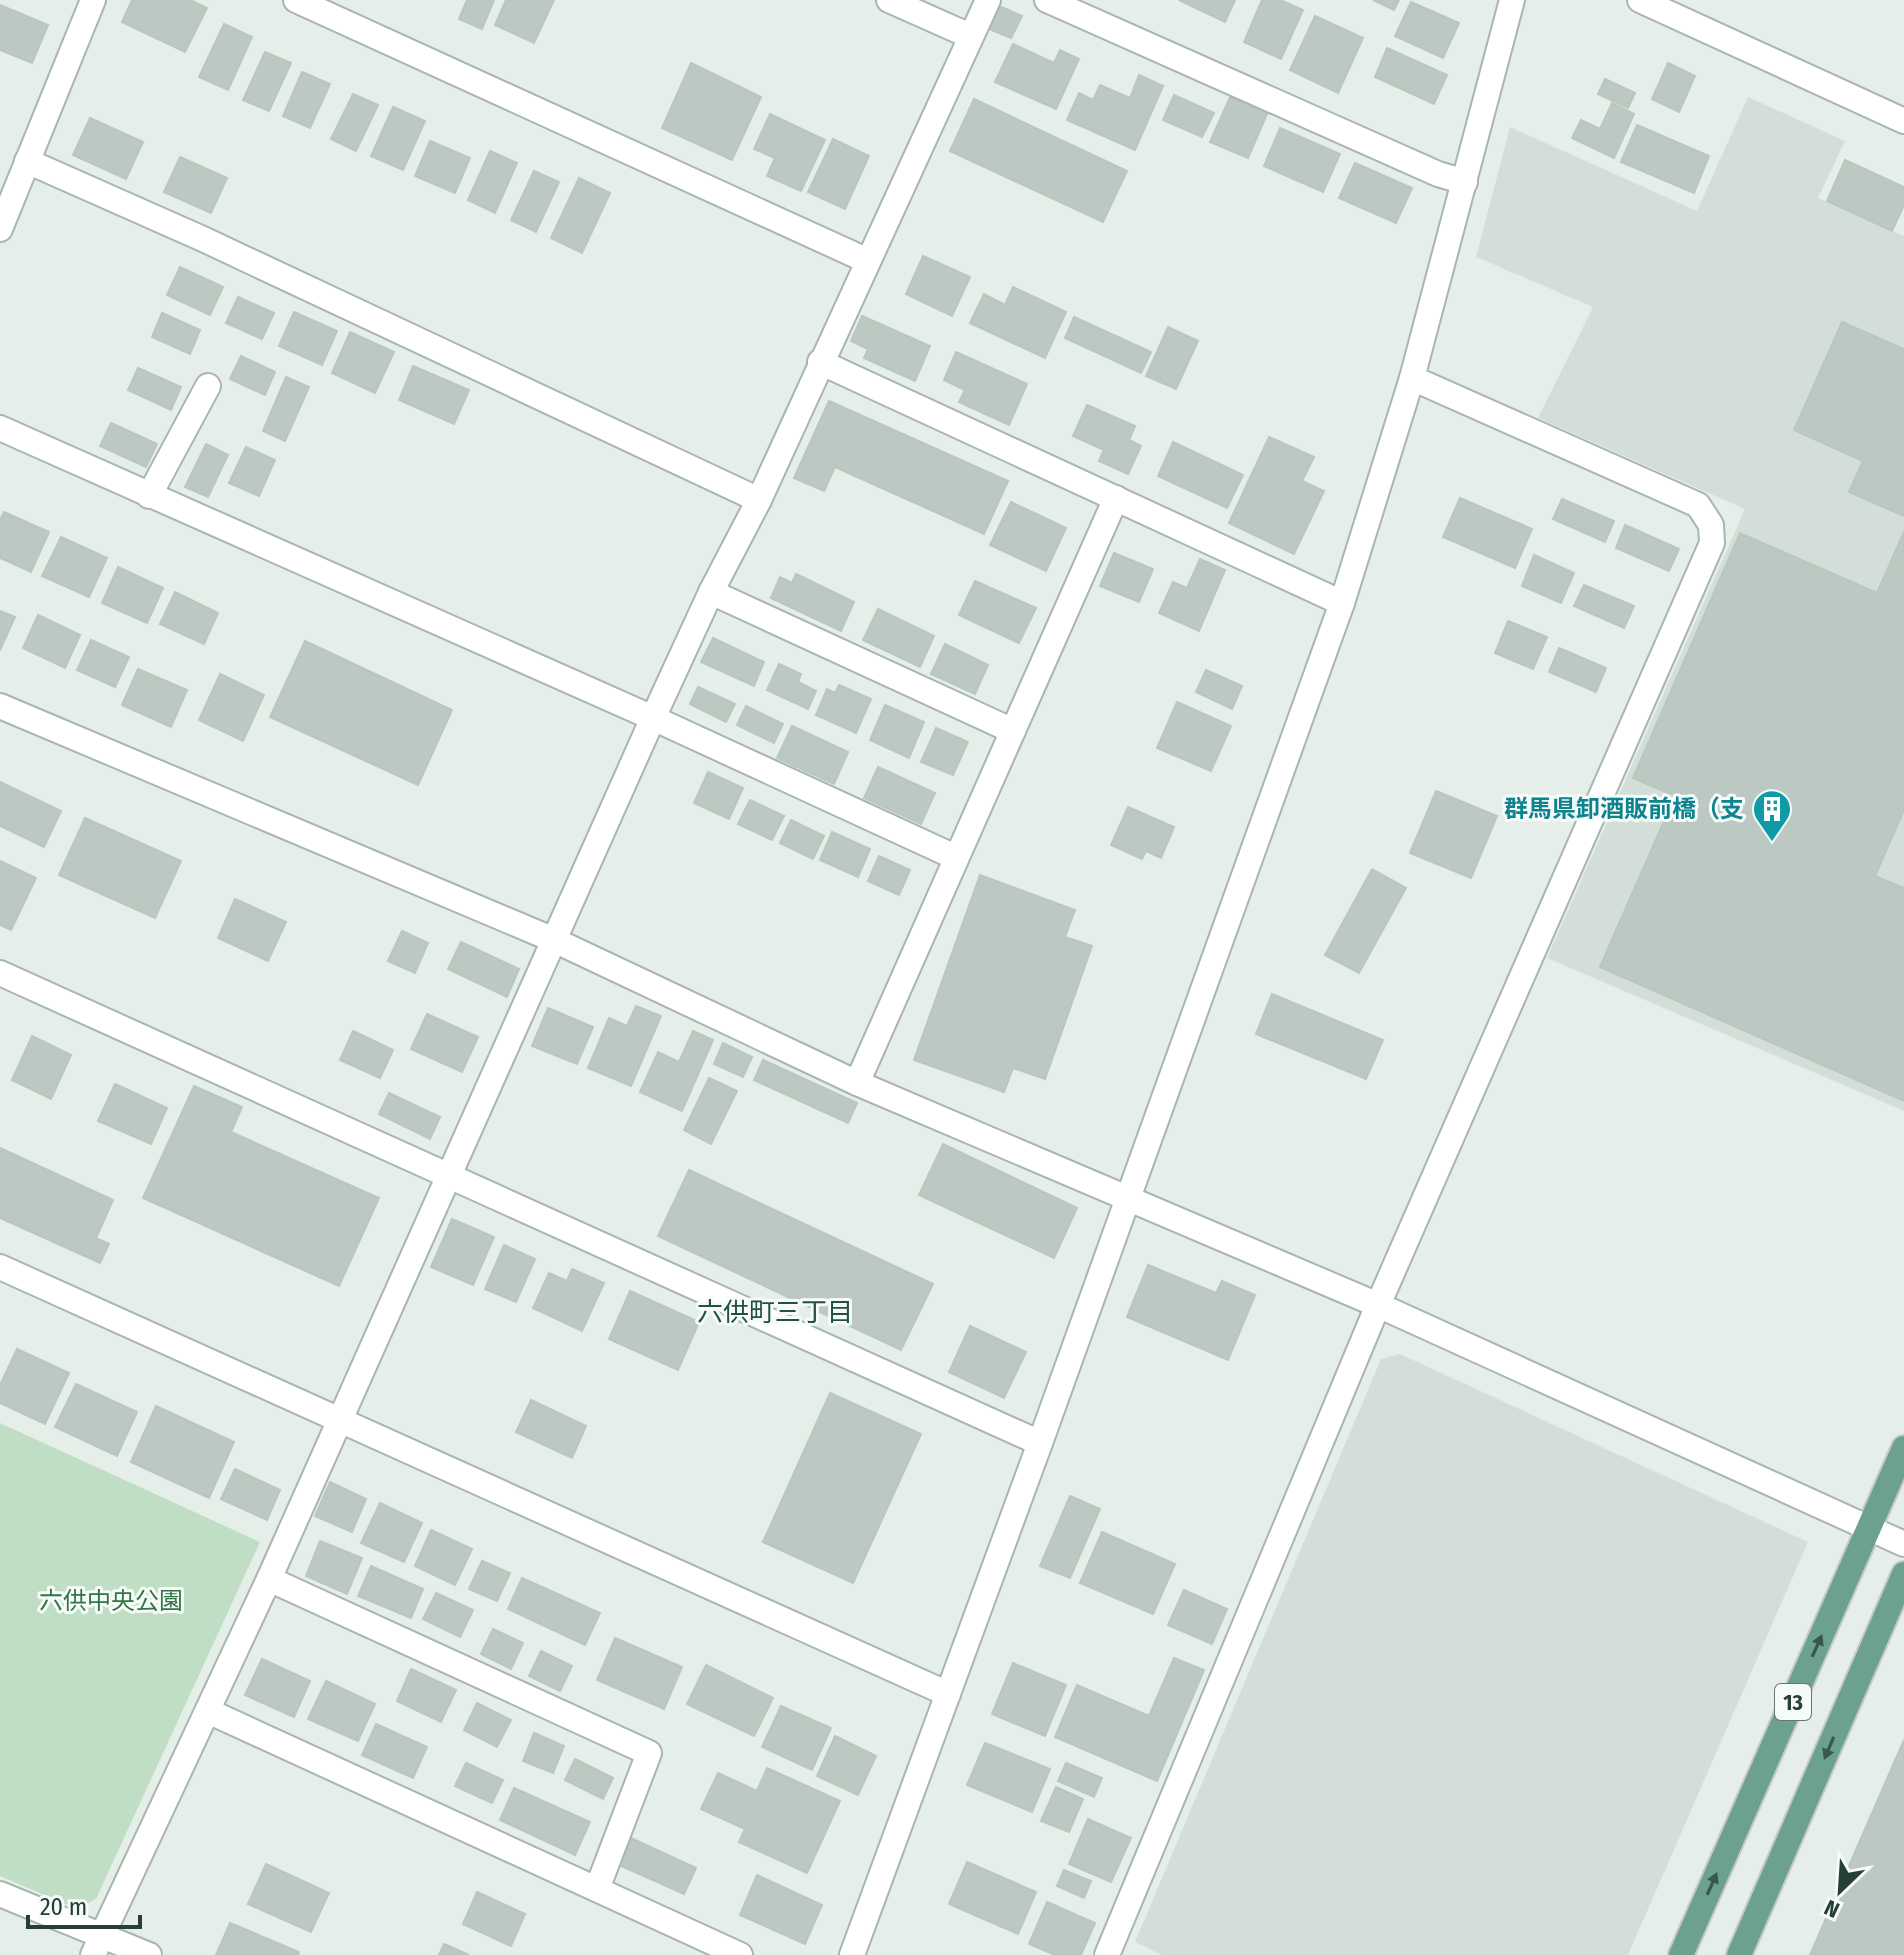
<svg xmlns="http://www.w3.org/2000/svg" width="1904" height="1955" viewBox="0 0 1904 1955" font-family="'Fira Sans Condensed','Noto Sans JP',sans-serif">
  <rect width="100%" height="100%" fill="#e5eee9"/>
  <g fill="#d4ded8">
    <polygon points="1748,97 1845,141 1818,198 1904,236 1904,1111 1547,958 1745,509 1538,418 1593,307 1476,257 1510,127 1697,211"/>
    <polygon points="1400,1354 1808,1542 1628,1955 1162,1955 1135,1942 1381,1359"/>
  </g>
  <polygon fill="#c0dec4" points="0,1423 260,1542 96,1899 77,1909 0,1876"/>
  <g fill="#bbc9c2" stroke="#b8c7bf" stroke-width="2">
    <polygon points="132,0 190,0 207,8 185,52 122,22"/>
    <polygon points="467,0 494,0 482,29 459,19"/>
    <polygon points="506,0 554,0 534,43 495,25"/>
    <polygon points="1179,0 1235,0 1225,22"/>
    <polygon points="1262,0 1280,0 1303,10 1281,59 1244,42"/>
    <polygon points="1373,0 1399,0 1394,10"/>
    <polygon points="1411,2 1459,23 1443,58 1395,36"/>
    <polygon points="0,5 48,25 32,63 0,50"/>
    <polygon points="999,6 1022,16 1011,38 989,29"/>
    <polygon points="1315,16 1363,38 1338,93 1290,70"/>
    <polygon points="224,24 252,37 228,90 199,77"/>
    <polygon points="1013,44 1054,63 1060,50 1079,59 1056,109 995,82"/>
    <polygon points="1387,48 1447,75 1434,104 1375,77"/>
    <polygon points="265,52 291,63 269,111 243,100"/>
    <polygon points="691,63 761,97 732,160 662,128"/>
    <polygon points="1668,63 1695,76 1679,112 1652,99"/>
    <polygon points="302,72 330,84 310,128 283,116"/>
    <polygon points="1139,75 1163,86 1135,150 1067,120 1079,93 1093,100 1100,85 1130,98"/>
    <polygon points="1605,79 1635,93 1628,108 1598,94"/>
    <polygon points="353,94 378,105 356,151 331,139"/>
    <polygon points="1174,95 1214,113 1202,137 1163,120"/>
    <polygon points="1230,97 1267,114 1248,158 1210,142"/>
    <polygon points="974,99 1127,171 1103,222 950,151"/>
    <polygon points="1612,103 1634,114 1614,158 1572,138 1581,120 1600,129"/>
    <polygon points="393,107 425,121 403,170 371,156"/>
    <polygon points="770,114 825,140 801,191 767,176 775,158 754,149"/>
    <polygon points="90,118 143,142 126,179 73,155"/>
    <polygon points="1637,125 1709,156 1694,193 1621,162"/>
    <polygon points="1280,128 1340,154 1323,192 1264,166"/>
    <polygon points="833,139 869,156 845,209 808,192"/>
    <polygon points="430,141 470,158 455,193 415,176"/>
    <polygon points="490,151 517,163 495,213 468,200"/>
    <polygon points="180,157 227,178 211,213 164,192"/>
    <polygon points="1845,160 1904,187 1904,205 1892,231 1827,201"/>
    <polygon points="1355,163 1412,188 1396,223 1339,198"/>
    <polygon points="534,171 559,182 536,232 511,220"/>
    <polygon points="579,178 610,193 582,253 551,238"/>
    <polygon points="923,256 970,277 952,316 906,294"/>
    <polygon points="180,267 223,287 210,315 167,295"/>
    <polygon points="1013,287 1066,312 1045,358 970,323 984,294 1005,305"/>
    <polygon points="238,297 274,313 262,339 226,323"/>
    <polygon points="294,312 337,331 322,365 279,346"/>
    <polygon points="162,313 200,330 190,354 152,337"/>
    <polygon points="862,316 930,346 915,381 864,358 868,349 851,341"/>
    <polygon points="1074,317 1151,352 1141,373 1065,338"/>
    <polygon points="1842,322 1904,349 1904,516 1849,492 1863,461 1794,430"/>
    <polygon points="1168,327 1198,341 1176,389 1146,376"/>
    <polygon points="350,332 394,352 375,393 332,373"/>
    <polygon points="956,352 1027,384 1009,425 959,402 965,390 944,380"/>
    <polygon points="241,356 275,372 265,395 230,379"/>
    <polygon points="413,366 469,390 454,424 399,400"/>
    <polygon points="138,368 181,387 171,410 128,390"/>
    <polygon points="286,377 309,387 285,441 263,431"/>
    <polygon points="829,401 1008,481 984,534 835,467 824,491 794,478"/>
    <polygon points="1087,405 1135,426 1129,440 1141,446 1128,474 1099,461 1104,450 1073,436"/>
    <polygon points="111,423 157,444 146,467 100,446"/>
    <polygon points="1269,437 1314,457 1302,481 1324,491 1294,554 1229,523"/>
    <polygon points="1173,442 1243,475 1227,508 1158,476"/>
    <polygon points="206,444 228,455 208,497 185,487"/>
    <polygon points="246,447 275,460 259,496 229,483"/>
    <polygon points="1460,498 1532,529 1515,568 1443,537"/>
    <polygon points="1562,499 1614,521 1605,542 1553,519"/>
    <polygon points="1011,502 1066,528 1046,571 990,545"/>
    <polygon points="4,512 49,532 31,572 0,558 0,520"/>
    <polygon points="1625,525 1679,549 1669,571 1616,548"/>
    <polygon points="1904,532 1904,810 1875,876 1904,888 1904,1101 1600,967 1675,796 1633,778 1740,533 1877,593"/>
    <polygon points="61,537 107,558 89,597 42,576"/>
    <polygon points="1114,553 1153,569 1139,602 1100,586"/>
    <polygon points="1534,555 1574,573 1561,603 1522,586"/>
    <polygon points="1200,559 1225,570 1199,631 1159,613 1173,582 1187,588"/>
    <polygon points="118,567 163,588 147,623 102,603"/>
    <polygon points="796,574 854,602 841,631 771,598 780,577 792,583"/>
    <polygon points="975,581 1036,608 1019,643 959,615"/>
    <polygon points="1584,585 1634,606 1624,628 1574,606"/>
    <polygon points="175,592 218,613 204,644 160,624"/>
    <polygon points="878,609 934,636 920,667 863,640"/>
    <polygon points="0,611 15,617 0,650"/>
    <polygon points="38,615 80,635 65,668 23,648"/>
    <polygon points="1508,621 1547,637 1533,669 1495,653"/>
    <polygon points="713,638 764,662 754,686 701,662"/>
    <polygon points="91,640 129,657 115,687 77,670"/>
    <polygon points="305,641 452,710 418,785 270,717"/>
    <polygon points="945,644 988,665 975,694 931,674"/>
    <polygon points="1559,648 1606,668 1596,692 1549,672"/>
    <polygon points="779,664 801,674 798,682 816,691 808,709 767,690"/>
    <polygon points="138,669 187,690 171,727 122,705"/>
    <polygon points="1206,670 1242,686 1232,709 1196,692"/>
    <polygon points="220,674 264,695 243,741 199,720"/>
    <polygon points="839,685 871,699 856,733 816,715 827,689 835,693"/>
    <polygon points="698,687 735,704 726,722 690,704"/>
    <polygon points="1177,702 1231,726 1211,771 1157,748"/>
    <polygon points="885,705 924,722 909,758 870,740"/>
    <polygon points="746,706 783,724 774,743 737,725"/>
    <polygon points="792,726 848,752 834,784 777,758"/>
    <polygon points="936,728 968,742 953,775 921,762"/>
    <polygon points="878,767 935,793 921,824 864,798"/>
    <polygon points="708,772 743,788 729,819 694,803"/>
    <polygon points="0,782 61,811 44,847 0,826"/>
    <polygon points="1436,791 1497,816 1471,878 1410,853"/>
    <polygon points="750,800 784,816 772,840 738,824"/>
    <polygon points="1128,807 1174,827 1161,858 1146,851 1142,859 1111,845"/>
    <polygon points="85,818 181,861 155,918 59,875"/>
    <polygon points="791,820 824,836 813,859 780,843"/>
    <polygon points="832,832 870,849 858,877 820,860"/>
    <polygon points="879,856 910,870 899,895 868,881"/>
    <polygon points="0,861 36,878 11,930 0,925"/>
    <polygon points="1372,869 1406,888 1359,973 1325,955"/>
    <polygon points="980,875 1075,910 1065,937 1092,946 1045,1079 1013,1068 1004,1092 914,1060"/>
    <polygon points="235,899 286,922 268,961 218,938"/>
    <polygon points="402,931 428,943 415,973 388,961"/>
    <polygon points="461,942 519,969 507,997 448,969"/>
    <polygon points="1272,994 1383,1040 1366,1079 1256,1034"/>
    <polygon points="636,1006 661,1016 631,1086 588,1068 609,1018 627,1026"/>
    <polygon points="548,1008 593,1027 577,1064 532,1046"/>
    <polygon points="427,1014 478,1037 462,1072 411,1049"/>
    <polygon points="353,1031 393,1050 380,1078 340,1060"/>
    <polygon points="693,1031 713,1040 682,1111 640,1092 658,1052 679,1062"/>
    <polygon points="32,1036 71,1055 51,1099 12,1080"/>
    <polygon points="723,1043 752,1057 743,1077 714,1064"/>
    <polygon points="763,1060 857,1103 848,1123 754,1080"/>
    <polygon points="709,1078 737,1091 711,1144 684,1130"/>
    <polygon points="115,1084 167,1108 151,1144 98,1121"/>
    <polygon points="194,1086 242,1107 231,1132 379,1198 339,1286 143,1198"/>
    <polygon points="389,1093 440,1117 430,1139 379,1114"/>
    <polygon points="943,1144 1077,1208 1054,1258 919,1195"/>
    <polygon points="0,1148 113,1200 96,1238 109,1244 100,1263 0,1218"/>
    <polygon points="689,1170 933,1284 901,1350 658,1236"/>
    <polygon points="452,1219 494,1237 473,1285 431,1267"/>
    <polygon points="504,1245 535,1259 516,1302 485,1289"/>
    <polygon points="1148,1265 1216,1293 1222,1281 1255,1295 1228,1360 1127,1317"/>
    <polygon points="572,1269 604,1283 582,1331 533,1308 549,1273 567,1281"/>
    <polygon points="630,1291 699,1322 678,1370 609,1339"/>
    <polygon points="970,1326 1026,1352 1004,1398 949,1372"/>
    <polygon points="17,1349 69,1373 45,1424 0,1403 0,1385"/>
    <polygon points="76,1384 137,1412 117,1456 55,1427"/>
    <polygon points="830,1393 921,1434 853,1583 763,1542"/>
    <polygon points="531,1400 586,1426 572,1458 516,1432"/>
    <polygon points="156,1406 234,1442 209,1498 131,1462"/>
    <polygon points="235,1469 280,1490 267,1520 221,1499"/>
    <polygon points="330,1482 366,1499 352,1532 315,1516"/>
    <polygon points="1070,1496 1100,1509 1070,1578 1040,1566"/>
    <polygon points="380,1503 422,1523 404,1562 361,1543"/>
    <polygon points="431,1530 472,1549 455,1585 415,1566"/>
    <polygon points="1102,1532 1175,1564 1153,1614 1080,1583"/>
    <polygon points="320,1541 362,1558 347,1594 306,1576"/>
    <polygon points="482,1561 510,1573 497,1601 469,1589"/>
    <polygon points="371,1566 423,1589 411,1618 358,1596"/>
    <polygon points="522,1578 600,1613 585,1645 508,1609"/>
    <polygon points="1184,1590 1227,1609 1212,1644 1168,1625"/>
    <polygon points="436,1593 473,1610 460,1637 423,1619"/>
    <polygon points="493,1629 523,1643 511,1669 481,1654"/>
    <polygon points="615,1638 682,1667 664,1709 597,1680"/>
    <polygon points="541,1651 572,1666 560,1691 529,1676"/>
    <polygon points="1174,1658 1204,1670 1157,1781 1055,1737 1077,1685 1149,1716"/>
    <polygon points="262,1659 310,1681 294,1717 245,1695"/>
    <polygon points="1013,1663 1066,1685 1045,1736 992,1714"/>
    <polygon points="706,1665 773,1698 754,1736 687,1704"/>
    <polygon points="411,1669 456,1690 441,1722 397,1701"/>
    <polygon points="326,1681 375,1704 358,1741 308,1719"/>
    <polygon points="477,1703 511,1720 497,1747 464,1730"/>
    <polygon points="781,1706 831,1728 812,1770 762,1747"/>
    <polygon points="376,1724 427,1747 413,1778 362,1755"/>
    <polygon points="534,1733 564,1746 553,1773 523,1761"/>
    <polygon points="835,1736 876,1756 858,1795 817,1776"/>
    <polygon points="1904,1740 1904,1955 1810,1955"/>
    <polygon points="985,1743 1050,1769 1032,1812 967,1785"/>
    <polygon points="575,1759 613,1778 603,1799 565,1780"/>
    <polygon points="466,1763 503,1780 492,1803 455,1786"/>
    <polygon points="1066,1763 1102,1778 1094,1797 1058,1781"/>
    <polygon points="767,1768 840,1801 807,1873 739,1842 745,1829 701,1809 718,1773 757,1791"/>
    <polygon points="1056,1787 1083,1799 1069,1832 1041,1821"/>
    <polygon points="514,1788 590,1822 575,1855 500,1820"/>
    <polygon points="1088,1819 1131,1838 1111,1882 1069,1864"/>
    <polygon points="631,1838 696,1868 684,1894 619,1865"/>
    <polygon points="967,1862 1036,1892 1018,1934 949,1904"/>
    <polygon points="266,1864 329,1893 311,1932 248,1904"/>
    <polygon points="1064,1870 1091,1881 1084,1898 1057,1886"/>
    <polygon points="757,1875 822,1905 805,1944 740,1915"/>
    <polygon points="477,1892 525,1914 511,1946 463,1924"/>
    <polygon points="1047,1902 1095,1923 1081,1955 1055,1955 1029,1944"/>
    <polygon points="230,1923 299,1952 298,1955 216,1955"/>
    <polygon points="444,1944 469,1955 439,1955"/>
  </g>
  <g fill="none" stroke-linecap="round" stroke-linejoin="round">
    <defs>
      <g id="minor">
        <polyline points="296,0 868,261"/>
        <polyline points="889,0 970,36"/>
        <polyline points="1047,0 1438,174 1465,182"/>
        <polyline points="1640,0 1904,121"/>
        <polyline points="27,161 203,239 759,500"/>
        <polyline points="0,229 93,0"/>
        <polyline points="820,362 1342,603"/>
        <polyline points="0,428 653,718 955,857"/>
        <polyline points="149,496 208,386"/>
        <polyline points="711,592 1013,731"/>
        <polyline points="0,706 554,940 857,1083 1378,1305 1904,1544"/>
        <polyline points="0,973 1040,1443"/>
        <polyline points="857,1083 1116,498"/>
        <polyline points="0,1267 948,1694"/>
        <polyline points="269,1579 649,1753 597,1889"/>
        <polyline points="208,1711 740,1955"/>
        <polyline points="0,1894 149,1955"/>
        <polyline points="93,1955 269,1579 653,718 711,592 759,500 988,0"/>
        <polyline points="852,1955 1040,1443 1342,603 1412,378 1512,0"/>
        <polyline points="1107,1955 1378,1305 1712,543 1711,525 1698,505 1412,378"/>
      </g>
      <g id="major">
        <polyline points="1681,1955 1904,1448"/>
        <polyline points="1739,1955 1904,1574"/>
      </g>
    </defs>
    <use href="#minor" stroke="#a8b6af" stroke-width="28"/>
    <use href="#major" stroke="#c2c9c6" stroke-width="28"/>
    <use href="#minor" stroke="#fff" stroke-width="24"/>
    <use href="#major" stroke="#6ca18d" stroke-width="24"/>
  </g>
  <defs><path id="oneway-solid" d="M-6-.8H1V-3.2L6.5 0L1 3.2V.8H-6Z" transform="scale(2)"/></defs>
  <g fill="#37584b">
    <use href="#oneway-solid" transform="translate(1817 1646) rotate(-66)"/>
    <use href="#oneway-solid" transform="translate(1829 1748) rotate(113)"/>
    <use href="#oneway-solid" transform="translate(1712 1884) rotate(-66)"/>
  </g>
  <defs>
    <symbol id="building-pin" viewBox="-11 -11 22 30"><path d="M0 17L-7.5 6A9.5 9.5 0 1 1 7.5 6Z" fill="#0f9aa8" stroke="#f6faf8"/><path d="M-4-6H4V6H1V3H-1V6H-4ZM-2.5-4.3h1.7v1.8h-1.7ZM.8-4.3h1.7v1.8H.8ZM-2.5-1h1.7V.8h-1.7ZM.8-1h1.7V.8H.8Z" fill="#fff"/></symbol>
  </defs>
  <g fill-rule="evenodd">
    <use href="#building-pin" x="1750" y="787" width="44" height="60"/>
  </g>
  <g text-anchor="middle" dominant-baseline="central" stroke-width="6" stroke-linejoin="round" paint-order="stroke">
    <rect fill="#f6faf8" stroke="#647770" stroke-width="2" x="1775" y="1684" width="36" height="36" rx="6"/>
    <g font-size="22" font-weight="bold" fill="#253f35">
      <text x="1793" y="1702">13</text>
    </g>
    <g font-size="24" font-weight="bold" fill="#0d838f" stroke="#f6faf8" text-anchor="end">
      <text x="1744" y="809">群馬県卸酒販前橋（支</text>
    </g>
    <g font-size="24" fill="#317542" stroke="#f6faf8">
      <text x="111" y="1601">六供中央公園</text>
    </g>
    <g font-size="26" fill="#21513f" stroke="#f6faf8">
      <text x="775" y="1312">六供町三丁目</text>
    </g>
  </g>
  <g transform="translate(1840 1891) rotate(205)" stroke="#f6faf8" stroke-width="6" paint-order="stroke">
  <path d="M0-6L14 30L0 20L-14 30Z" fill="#253f35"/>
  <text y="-12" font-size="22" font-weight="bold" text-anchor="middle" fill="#253f35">N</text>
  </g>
  <path d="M28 1915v12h112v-12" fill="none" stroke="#253f35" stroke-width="4"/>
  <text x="40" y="1915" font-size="24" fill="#253f35" stroke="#f6faf8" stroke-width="6" paint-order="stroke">20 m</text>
</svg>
